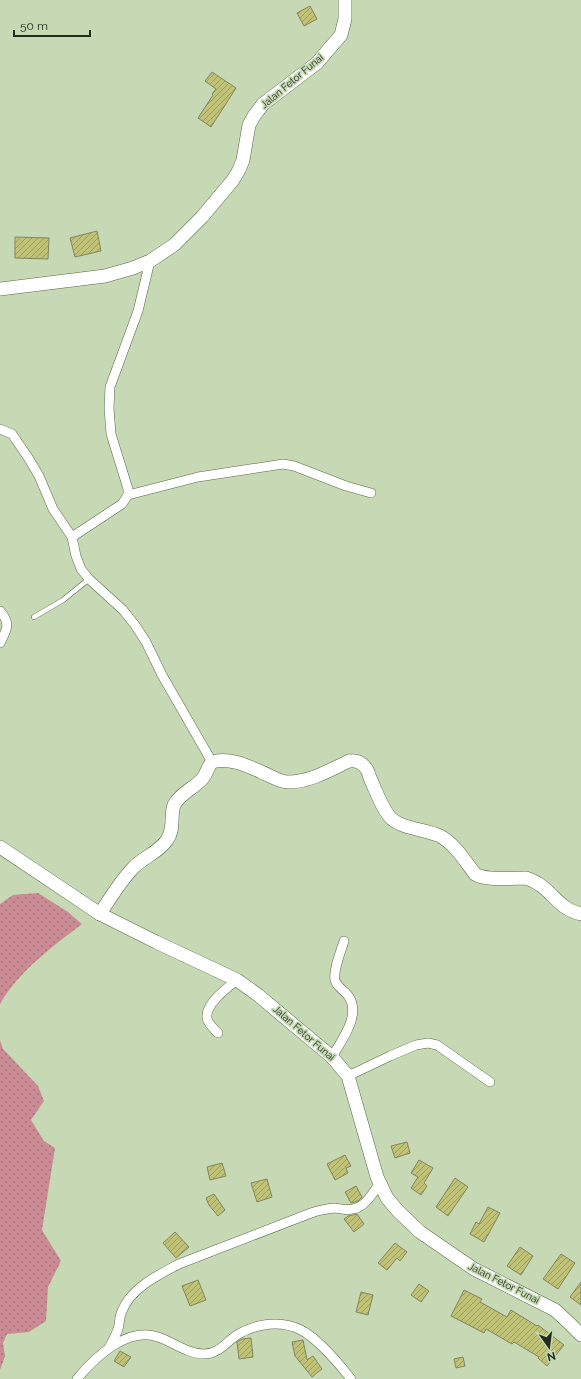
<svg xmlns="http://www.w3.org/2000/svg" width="581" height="1379" viewBox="0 0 581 1379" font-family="Raleway,sans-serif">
  <defs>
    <pattern id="garden-dots" width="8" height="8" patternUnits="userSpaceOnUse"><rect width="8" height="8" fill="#ca8b94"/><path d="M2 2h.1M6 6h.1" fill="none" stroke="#a47278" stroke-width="1.8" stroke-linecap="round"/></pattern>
    <pattern id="building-hatch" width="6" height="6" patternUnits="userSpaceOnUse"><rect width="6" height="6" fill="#c0c277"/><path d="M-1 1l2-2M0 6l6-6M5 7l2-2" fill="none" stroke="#9c9e61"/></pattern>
  </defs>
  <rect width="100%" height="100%" fill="#c6d9b4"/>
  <g fill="url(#garden-dots)">
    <path d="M38,893l30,19 14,12c-30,23 -63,47 -82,80v-100l13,-9z"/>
    <polygon points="0,1040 3,1049 38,1086 44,1101 31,1120 44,1141 55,1148 42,1230 61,1261 48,1287 46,1321 29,1332 7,1334 3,1343 5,1356 0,1370"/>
  </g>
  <g fill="url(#building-hatch)" stroke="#83855f">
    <polygon points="310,6 317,19 304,26 297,13"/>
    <polygon points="212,72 236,88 211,127 198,118 213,95 212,94 216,89 205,81"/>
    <polygon points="97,231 101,251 75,257 70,238"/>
    <polygon points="15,237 49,238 48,259 15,258"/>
    <polygon points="407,1142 410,1153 395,1158 391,1146"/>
    <polygon points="345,1155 351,1166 346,1168 348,1173 335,1180 327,1164"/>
    <polygon points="419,1160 433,1168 424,1183 427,1186 421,1195 411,1188 418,1177 411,1173"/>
    <polygon points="222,1163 226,1176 210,1180 207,1167"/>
    <polygon points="455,1178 468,1187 448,1216 436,1207"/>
    <polygon points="267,1179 272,1197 257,1202 251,1183"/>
    <polygon points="356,1186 362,1197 358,1201 351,1203 345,1192"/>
    <polygon points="214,1194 225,1210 218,1216 209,1205 206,1198"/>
    <polygon points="488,1207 500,1213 484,1242 470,1234 476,1222 479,1224"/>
    <polygon points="357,1214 364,1224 354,1232 344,1219 348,1216"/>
    <polygon points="175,1232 189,1247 176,1258 163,1243"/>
    <polygon points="395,1243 407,1252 400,1261 397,1258 387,1270 378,1263"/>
    <polygon points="520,1247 533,1256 521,1275 507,1266"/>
    <polygon points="561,1254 575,1263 558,1289 543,1279"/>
    <polygon points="198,1280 206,1300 190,1306 182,1286"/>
    <polygon points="581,1282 581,1305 570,1297"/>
    <polygon points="419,1284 429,1291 421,1302 411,1295"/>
    <polygon points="464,1290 482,1299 480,1302 507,1317 511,1310 537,1326 538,1325 564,1345 547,1366 538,1358 539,1357 514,1342 512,1344 486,1329 484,1333 451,1316"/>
    <polygon points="361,1292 373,1295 368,1315 356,1312"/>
    <polygon points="251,1338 253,1357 239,1359 237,1342 242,1339"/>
    <polygon points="303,1340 307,1360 313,1356 322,1369 312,1377 295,1356 292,1342"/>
    <polygon points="120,1351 131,1357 124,1367 114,1361"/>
    <polygon points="463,1357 465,1366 456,1368 454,1359"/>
  </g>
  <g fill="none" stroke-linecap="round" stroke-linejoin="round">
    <defs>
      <polyline id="lane" points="34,617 63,600 89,579"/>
      <g id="street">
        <polyline points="0,429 12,434 29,459 39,476 53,509 72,537 76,556 81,569 89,579 123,610 135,625 146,642 162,675 212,762"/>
        <polyline points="128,495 198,477 283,464 294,466 346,486 371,493"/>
        <polyline points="72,537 122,504 128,495 128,489 111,434 109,408 110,387 138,311 150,261"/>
        <path d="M0,611c11,13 7,18 0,32"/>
        <path d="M218,1033c-4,-4 -10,-9 -11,-15 -2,-14 20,-30 30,-38"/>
        <path d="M332,1057c9,-16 29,-41 17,-60 -4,-7 -12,-9 -14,-17 -2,-10 6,-29 9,-39"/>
        <polyline points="348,1076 390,1056 416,1045 428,1043 437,1045 490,1082"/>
        <path d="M109,1348c3,-6 7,-13 9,-19 2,-6 1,-12 4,-18 9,-23 36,-36 57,-47l132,-51c8,-3 15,-4 23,-5 6,0 12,3 19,1 12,-2 20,-16 27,-26"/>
        <path d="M77,1379c18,-22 51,-53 81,-42 15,5 30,17 46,17 15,0 22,-12 33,-19 19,-12 45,-15 64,-5 16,8 39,35 50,49"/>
      </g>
      <g id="secondary">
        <polyline points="0,289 105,276 133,268 150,261 174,245 202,217 233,180 239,170 243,160 249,125 254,116 263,104 317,63 341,35 345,19 345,0"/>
        <polyline points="0,847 100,914 156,942 237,980 258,995 332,1057 348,1076 377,1177 387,1198 398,1211 420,1232 474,1269 555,1310 569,1323 581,1335"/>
        <path d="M100,914c10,-16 21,-34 34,-47 10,-10 25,-15 33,-27 8,-11 3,-24 7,-35 6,-12 21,-17 29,-27 4,-5 5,-12 9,-16 18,-6 40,6 56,13 6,3 13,7 20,7 22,0 42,-12 61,-21 6,-1 12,1 16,6 3,3 4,8 5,11 6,13 11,28 19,38 10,13 37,13 51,20 15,8 25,25 35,38 11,7 37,4 51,4 26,8 30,31 55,36"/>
      </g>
    </defs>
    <use href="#lane" stroke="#586948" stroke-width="5.5"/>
    <use href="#street" stroke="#586948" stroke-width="10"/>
    <use href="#secondary" stroke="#586948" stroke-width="14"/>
    <use href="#lane" stroke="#fff" stroke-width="4.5"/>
    <use href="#street" stroke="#fff" stroke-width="9"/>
    <use href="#secondary" stroke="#fff" stroke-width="13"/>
  </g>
  <g text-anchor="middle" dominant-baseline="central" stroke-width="3.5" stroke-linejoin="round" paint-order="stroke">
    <g font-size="10" fill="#242c1e" stroke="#c6d9b4">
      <text transform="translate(292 81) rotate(-40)">Jalan Fetor Funai</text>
      <text transform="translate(304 1033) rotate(41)">Jalan Fetor Funai</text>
      <text transform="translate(504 1283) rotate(27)">Jalan Fetor Funai</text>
    </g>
  </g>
  <g transform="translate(549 1347) rotate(166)" stroke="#c6d9b4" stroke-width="3" paint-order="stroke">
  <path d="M0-3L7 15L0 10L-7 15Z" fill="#242c1e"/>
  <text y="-6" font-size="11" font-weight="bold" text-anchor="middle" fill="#242c1e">N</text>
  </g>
  <path d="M14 30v6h76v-6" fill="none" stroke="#242c1e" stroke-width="2"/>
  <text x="20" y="30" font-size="12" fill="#242c1e" stroke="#c6d9b4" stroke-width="3" paint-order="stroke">50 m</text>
</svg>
